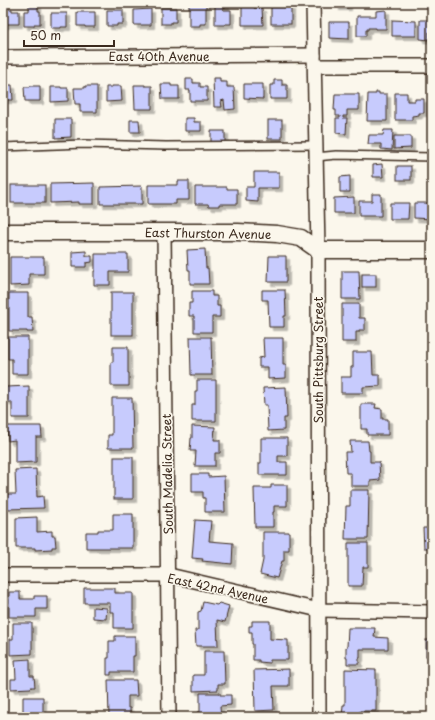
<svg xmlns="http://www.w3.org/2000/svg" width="435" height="720" viewBox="0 0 435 720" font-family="'Playpen Sans',sans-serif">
  <defs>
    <filter id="shadow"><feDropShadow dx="3.5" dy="3.5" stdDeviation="0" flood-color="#0004"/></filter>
  </defs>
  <rect width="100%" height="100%" fill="#fbf7ec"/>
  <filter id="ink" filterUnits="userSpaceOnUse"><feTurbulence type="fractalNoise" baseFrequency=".025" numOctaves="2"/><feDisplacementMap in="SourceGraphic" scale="8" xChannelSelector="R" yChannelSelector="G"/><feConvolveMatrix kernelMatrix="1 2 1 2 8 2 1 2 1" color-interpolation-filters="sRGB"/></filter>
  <g filter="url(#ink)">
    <g fill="#c7cbfd" stroke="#3b2a1e" filter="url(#shadow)">
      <polygon points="189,3 206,3 206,24 200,24 200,26 189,26"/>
      <polygon points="215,3 226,3 226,7 223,7 223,10 231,10 231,24 225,24 225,25 215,25"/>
      <polygon points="242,3 254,3 254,8 262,8 263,25 242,25"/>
      <rect x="336" y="3" width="12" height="4"/>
      <polygon points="29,5 38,5 38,11 40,11 40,24 34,24 34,26 24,26 24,11 29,11"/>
      <rect x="271" y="7" width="20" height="17"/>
      <polygon points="432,7 432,32 429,32 429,40 420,39 420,20 432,20"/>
      <polygon points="161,8 176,8 176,22 171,22 171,24 161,24"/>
      <polygon points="3,9 12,9 12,11 19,11 19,24 6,24 6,25 3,25"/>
      <polygon points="151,9 151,25 134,25 134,10"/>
      <polygon points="107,10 123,10 123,24 117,24 117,26 107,26"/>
      <polygon points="386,10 386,29 376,29 376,28 368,28 368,30 366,30 366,36 357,36 357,16 376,16 376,11"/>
      <polygon points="77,12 95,12 95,27 85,27 85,26 77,26"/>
      <polygon points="51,13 67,13 67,27 61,27 61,28 51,28"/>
      <polygon points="392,20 416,21 416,36 392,36"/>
      <polygon points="329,22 349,22 349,39 329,38"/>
      <polygon points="213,78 220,78 220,82 227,82 227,87 234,87 235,109 225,110 224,100 221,101 222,107 214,107"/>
      <polygon points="186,79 193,79 193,83 200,83 200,87 207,87 207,101 190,101 190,90 186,90"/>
      <polygon points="274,80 282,80 282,85 287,85 287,99 270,99 270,85 274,85"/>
      <polygon points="161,84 171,84 171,86 179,86 179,99 162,99"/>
      <polygon points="244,84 263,84 263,99 244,98"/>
      <polygon points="3,85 12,85 13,100 3,100"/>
      <polygon points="134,85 145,85 145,86 152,86 152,109 135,109"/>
      <polygon points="30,86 40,86 40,101 25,101 24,87 30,87"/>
      <polygon points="85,86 97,86 97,112 80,112 80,104 75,104 74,88 85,88"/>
      <polygon points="112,86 121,86 122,101 106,102 106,87 112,87"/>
      <polygon points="51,87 61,87 61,88 68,88 68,101 51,102"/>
      <polygon points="376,92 379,92 379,94 387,94 387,121 367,121 368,94 376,94"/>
      <polygon points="395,93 407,93 407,101 415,101 415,99 424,99 424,113 419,113 419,115 412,116 412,120 395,120"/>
      <polygon points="335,94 359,94 359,110 347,110 347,116 343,116 343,118 347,118 346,134 336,133 336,118 340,118 340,116 336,116 336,110 334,110"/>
      <polygon points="185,118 194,118 194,122 201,122 201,131 185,131"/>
      <polygon points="55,119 71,119 71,137 55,138"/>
      <polygon points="130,120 139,120 140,132 130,132"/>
      <rect x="268" y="120" width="14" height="19"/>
      <polygon points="384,130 393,130 392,150 381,149 381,144 368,144 369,135 383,135"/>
      <rect x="211" y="131" width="14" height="11"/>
      <polygon points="394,136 411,136 411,148 394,149"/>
      <polygon points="382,164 383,177 373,177 373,165"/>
      <rect x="397" y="166" width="14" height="14"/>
      <polygon points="254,172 279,172 279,188 258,188 258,202 246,201 246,187 254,187"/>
      <polygon points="350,176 350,192 340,192 340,177"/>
      <polygon points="178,181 189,181 189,200 176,200 176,204 148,204 148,185 178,185"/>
      <polygon points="94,183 94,204 79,204 79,202 50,203 50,184"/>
      <rect x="11" y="185" width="34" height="18"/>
      <polygon points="142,186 142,204 100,204 100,187"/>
      <polygon points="195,187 227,187 227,189 237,189 237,204 219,204 219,206 209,206 208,204 195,204"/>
      <polygon points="372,194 381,194 381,216 359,216 359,201 372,201"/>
      <polygon points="354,197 354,213 334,213 334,198"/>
      <polygon points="390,203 409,203 408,219 390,219"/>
      <polygon points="414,203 432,203 432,219 414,218"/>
      <polygon points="205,249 206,268 208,268 209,284 190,284 190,270 188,270 187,250"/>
      <polygon points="86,251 86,256 92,256 92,262 86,263 86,267 72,267 72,252"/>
      <polygon points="95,254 128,254 128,272 110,272 110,285 94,285 94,271 95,271"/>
      <polygon points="269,256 286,256 286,282 268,282"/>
      <polygon points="10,257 44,257 44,274 29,274 29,285 10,286"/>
      <polygon points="342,271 359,271 360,299 342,299"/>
      <rect x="362" y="274" width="14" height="13"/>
      <polygon points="262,290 285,290 286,316 284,316 284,327 269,327 268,300 262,300"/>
      <polygon points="192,291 212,291 212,296 217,296 217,306 220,306 220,317 212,317 212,332 194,332 194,316 189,316 189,303 192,303"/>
      <rect x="111" y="292" width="22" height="43"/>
      <polygon points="9,293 28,293 28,317 32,317 33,332 27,332 27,331 9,331"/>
      <polygon points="342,304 359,304 359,318 365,318 365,330 359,330 359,332 356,332 356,342 342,342"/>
      <polygon points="8,337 28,337 28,374 12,374 12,359 8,359"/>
      <polygon points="190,337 211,337 212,375 191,375"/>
      <polygon points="263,338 283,338 283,365 286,365 286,378 268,379 268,367 259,367 259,358 264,357"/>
      <polygon points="113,347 128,347 128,373 129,373 129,386 111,386 111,362 113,362"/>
      <polygon points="353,352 372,352 373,375 380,375 380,386 363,387 363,393 341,393 341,377 351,377 351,367 353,367"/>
      <polygon points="197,380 216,380 216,421 192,421 192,405 195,405 195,391 197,391"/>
      <polygon points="29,386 29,418 12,418 12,402 6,402 6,387"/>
      <polygon points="286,387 287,418 284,418 284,430 268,431 267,405 264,405 263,388"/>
      <polygon points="112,398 132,398 133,448 108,448 108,435 112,435"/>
      <polygon points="361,404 376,404 375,408 382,409 382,419 388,419 388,435 367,435 367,429 361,429"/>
      <polygon points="7,426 41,426 42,437 36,437 36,462 15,463 15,440 8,441"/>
      <polygon points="192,426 215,427 214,440 220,440 220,453 215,453 215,466 195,466 196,451 190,451 191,438 192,438"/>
      <polygon points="261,438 287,438 287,456 278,456 278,462 287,462 287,475 259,475 259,463 261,463"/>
      <polygon points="350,441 368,441 369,451 370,451 370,462 379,462 380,480 370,481 370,486 351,486 351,473 346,473 345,452 351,452"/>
      <rect x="114" y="457" width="19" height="42"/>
      <polygon points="36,469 37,497 43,496 44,508 7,509 7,494 16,494 15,470"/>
      <polygon points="192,474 208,474 208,477 224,476 225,512 205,512 205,498 203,498 203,492 192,492"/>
      <polygon points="271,485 287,485 287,506 274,506 274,512 273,512 273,527 255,527 254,488 271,488"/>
      <polygon points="350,490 369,490 368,539 345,539 346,506 350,506"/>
      <polygon points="113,514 133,514 133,548 86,548 86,532 98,532 98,530 113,530"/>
      <polygon points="37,517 37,532 52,531 52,536 55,536 56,547 52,547 52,549 35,550 35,548 16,548 16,518"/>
      <polygon points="195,520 211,521 209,541 233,543 232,564 202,561 203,559 192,558"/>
      <polygon points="423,528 432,528 432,548 424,548"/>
      <polygon points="263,532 289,532 289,550 284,550 284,561 282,561 277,578 260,574 263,560"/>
      <polygon points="348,543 368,543 368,567 363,567 362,586 348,586"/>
      <polygon points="84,588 115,588 115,593 133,593 133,628 114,628 114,612 110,612 110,603 84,603"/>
      <polygon points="9,592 20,592 20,599 34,599 34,596 47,596 47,609 36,609 36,617 9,617"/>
      <polygon points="203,602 217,605 219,603 229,606 225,622 217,620 218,646 196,646 195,630 198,630 198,612 201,611"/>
      <polygon points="93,607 107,608 106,619 93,618"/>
      <polygon points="252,621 270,621 270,639 288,640 288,660 270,660 270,663 259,662 259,660 253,660 253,644 252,644 252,632 249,632 249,626 252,626"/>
      <polygon points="13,623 32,623 32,654 10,655 10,639 13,639"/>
      <polygon points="348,628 375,628 374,637 388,638 388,649 360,649 360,658 359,658 359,664 347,664 347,658 346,658 346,647 347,647"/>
      <polygon points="115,636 135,636 135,656 133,656 133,672 111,672 111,675 107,675 107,658 109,658 109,641 115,641"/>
      <rect x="426" y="640" width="6" height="16"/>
      <polygon points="204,651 224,651 225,684 218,684 218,690 193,691 193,675 204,675"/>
      <polygon points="30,659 30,676 34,676 35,687 31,687 31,688 11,689 11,679 16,679 15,660"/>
      <polygon points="289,669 289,686 273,686 274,710 255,711 254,670"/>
      <polygon points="345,669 376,670 376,711 360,711 360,717 342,717 343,705 345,705"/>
      <polygon points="108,680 136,680 137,696 128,696 128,708 130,708 130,717 109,717"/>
      <polygon points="200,693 220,693 220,695 231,695 231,705 220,706 221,717 197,717 197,712 200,712"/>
      <polygon points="23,697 43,697 43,717 9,717 23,717"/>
    </g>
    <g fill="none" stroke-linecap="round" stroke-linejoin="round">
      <defs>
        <g id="service">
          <polyline points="3,147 84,144 166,146 316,145"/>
          <polyline points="316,157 336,155 432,157"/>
        </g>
        <g id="minor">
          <polyline points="313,3 318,250 319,717"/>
          <polyline points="3,57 314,55"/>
          <polyline points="315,66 432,66"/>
          <polyline points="164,232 169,717"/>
          <polyline points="3,575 169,575 319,610 432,612"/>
        </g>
        <polyline id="tertiary" points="3,232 238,232 277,234 301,238 318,250 432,250"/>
      </defs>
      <use href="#service" stroke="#3b2a1e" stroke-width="10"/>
      <use href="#minor" stroke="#3b2a1e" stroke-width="16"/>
      <use href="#tertiary" stroke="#3b2a1e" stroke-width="19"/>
      <use href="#service" stroke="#fbf7ec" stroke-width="7"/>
      <use href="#minor" stroke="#fbf7ec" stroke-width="13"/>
      <use href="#tertiary" stroke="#fbf7ec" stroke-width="16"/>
    </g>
  </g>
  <g text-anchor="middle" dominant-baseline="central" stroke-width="3" stroke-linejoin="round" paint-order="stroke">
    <g font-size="12" fill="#3b2a1e" stroke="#fbf7ec">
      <text x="159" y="56">East 40th Avenue</text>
      <text transform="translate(208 233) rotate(1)">East Thurston Avenue</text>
      <text transform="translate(318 360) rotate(-90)">South Pittsburg Street</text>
      <text transform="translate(167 474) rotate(-91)">South Madelia Street</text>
      <text transform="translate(218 588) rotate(12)">East 42nd Avenue</text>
    </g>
  </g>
  <rect width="435" height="720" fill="none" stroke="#fbf7ec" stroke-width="16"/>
  <rect x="8" y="8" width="419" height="704" fill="none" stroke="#3b2a1e" stroke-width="1.5" filter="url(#ink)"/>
  <path d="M24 40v6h90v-6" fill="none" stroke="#3b2a1e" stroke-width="2"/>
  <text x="30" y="40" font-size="12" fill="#3b2a1e" stroke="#fbf7ec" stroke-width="3" paint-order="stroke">50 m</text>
</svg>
